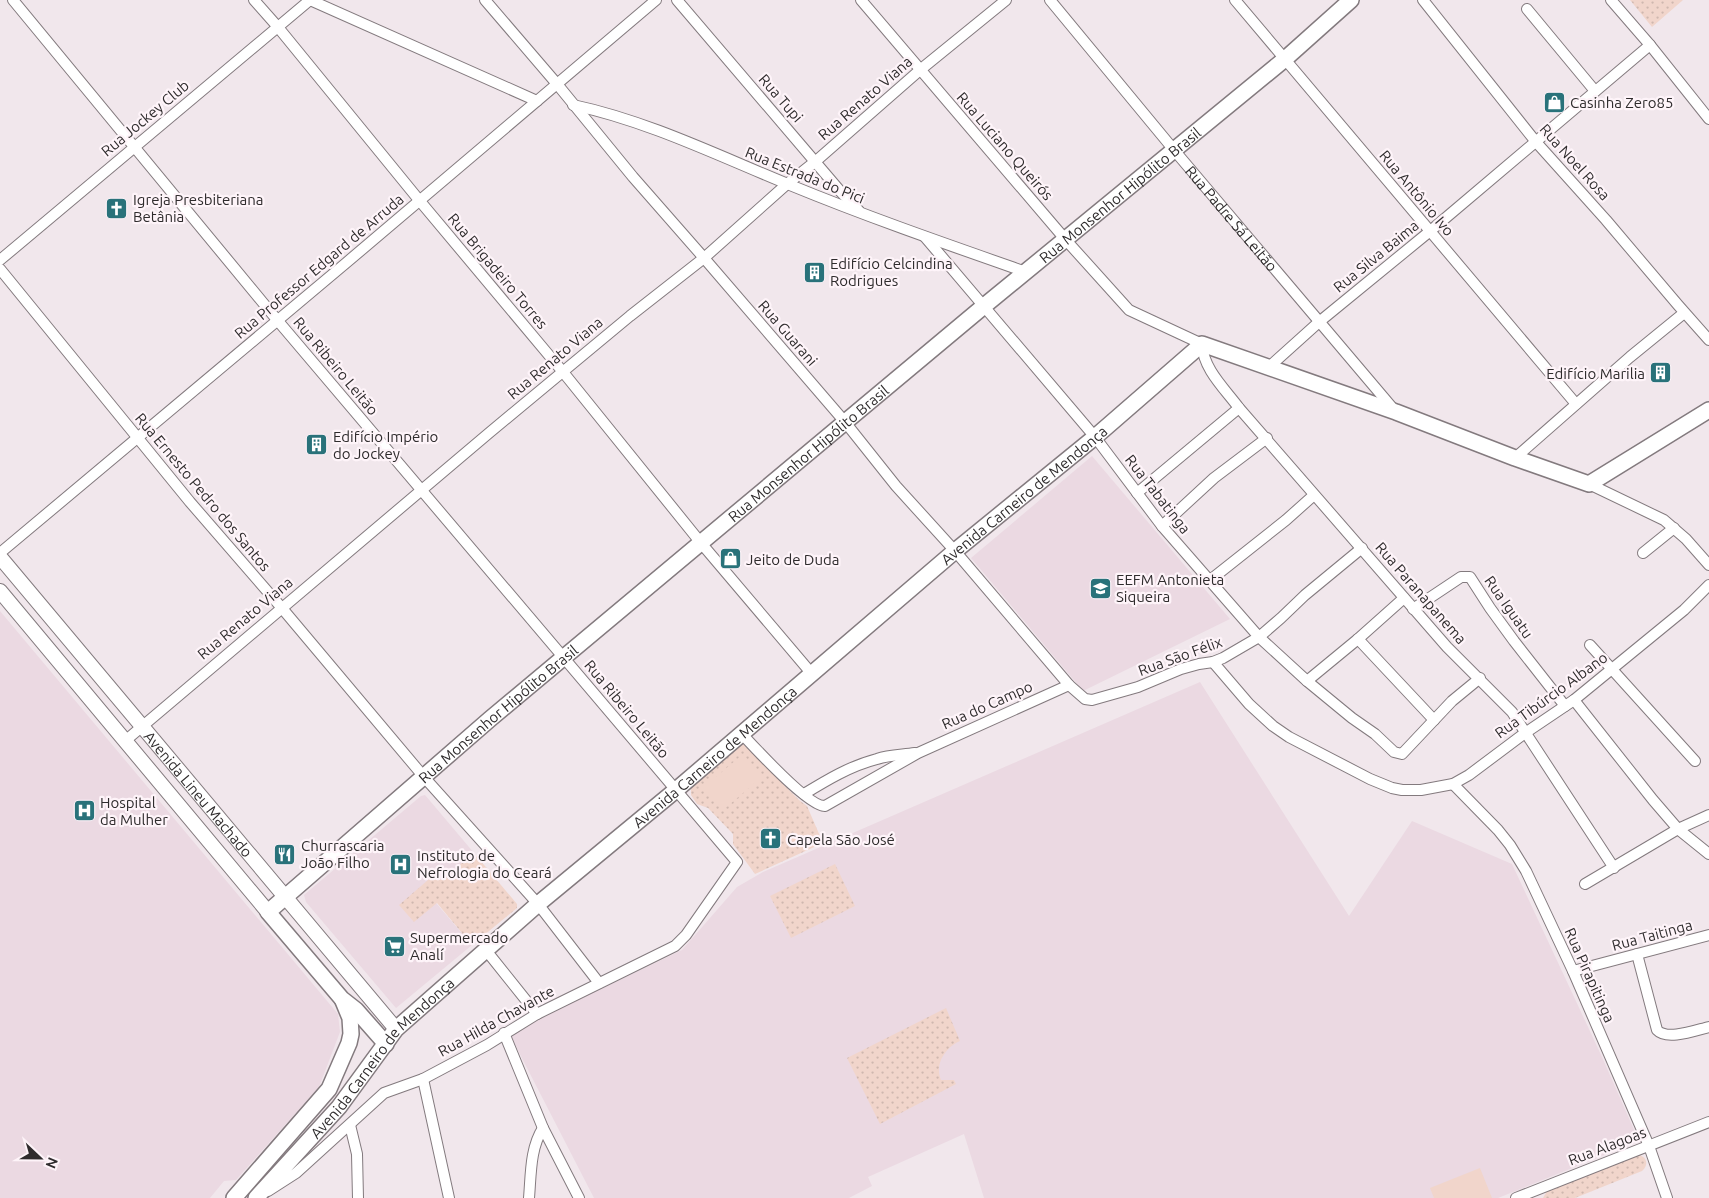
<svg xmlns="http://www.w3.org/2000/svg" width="1709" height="1198" viewBox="0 0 1709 1198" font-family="Ubuntu,sans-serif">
  <defs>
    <pattern id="grass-dots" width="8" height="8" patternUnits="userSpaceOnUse" patternTransform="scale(1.25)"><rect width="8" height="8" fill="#f1d5cb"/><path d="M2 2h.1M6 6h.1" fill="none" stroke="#cfb7af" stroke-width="1.8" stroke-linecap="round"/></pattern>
  </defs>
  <rect width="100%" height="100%" fill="#f1e7ec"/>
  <g fill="#ebd9e2">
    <polygon points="1092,456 1230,619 1083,691 971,558"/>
    <polygon points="0,611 338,1014 340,1032 319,1087 236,1180 224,1181 210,1198 0,1198"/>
    <polygon points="1200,682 1349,916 1412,821 1512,864 1602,1057 1639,1141 1498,1198 984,1198 964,1134 868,1177 872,1186 849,1198 594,1198 509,1033 682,950 737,887 763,872"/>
    <polygon points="425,795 474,853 441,881 436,875 436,903 472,945 396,1008 306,902 304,895 421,796"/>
  </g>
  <g fill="url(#grass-dots)">
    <polygon points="1630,0 1683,0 1652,27"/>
    <polygon points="743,744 799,800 807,806 823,843 755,874 733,844 733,834 708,808 697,804 691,795 691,788"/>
    <polygon points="474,853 517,904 517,908 472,945 437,903 414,922 399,905 435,874 441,880"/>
    <polygon points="835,864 855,906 791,938 770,896"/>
    <path d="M946,1008l14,33c-14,6 -26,23 -19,39h13l2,4 -76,40 -33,-66z"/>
    <path d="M1639,1155c8,2 10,10 3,16l-67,27h-32l4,-7z"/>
  </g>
  <g fill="#f1d5cb">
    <polygon points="743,754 762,777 723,810 704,787"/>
    <polygon points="1480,1168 1492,1198 1434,1198 1430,1188"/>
  </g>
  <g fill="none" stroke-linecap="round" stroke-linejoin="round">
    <defs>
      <g id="minor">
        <polyline points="13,0 278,321 737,862 686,935 675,946 537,1014 487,1045 423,1079 384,1093 296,1173 268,1191"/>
        <polyline points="254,0 277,26 419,200 563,372 701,543 812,674"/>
        <polyline points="310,0 537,101"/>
        <polyline points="485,0 557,84 633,177 704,258 845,422 896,486 955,551 1069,685 1085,699 1092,700 1138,687 1181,669 1199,664 1213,662 1223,658 1259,637 1281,618 1305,595 1362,548"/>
        <polyline points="677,0 840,191 859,211"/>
        <path d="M861,0l204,239 64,71 73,34c1,25 23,45 37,64l208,239 65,65 102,156"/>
        <path id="s1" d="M1050,0l124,150 221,261"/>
        <polyline points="1235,0 1576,404"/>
        <polyline points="1423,0 1536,142 1606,220 1678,305 1709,340"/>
        <polyline points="1611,0 1650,45 1709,119"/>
        <polyline points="1527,9 1595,91"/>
        <path d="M573,105c75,16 146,51 217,80 78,32 156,59 236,87"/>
        <polyline points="925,237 1095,437 1162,526 1259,637 1307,681 1352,718 1375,734 1394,752 1402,754 1452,701 1480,678"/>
        <polyline points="0,260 310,0"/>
        <polyline points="0,269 190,502 281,607 424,777 538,904 599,983"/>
        <polyline points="1269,367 1319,322 1429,232 1650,45"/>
        <polyline points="1515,458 1630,357 1684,313"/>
        <polyline points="1589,484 1664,520 1686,539 1709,565"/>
        <polyline points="1137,493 1239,408"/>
        <polyline points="1162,526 1214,478 1267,438"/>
        <polyline points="0,553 346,263 656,0"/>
        <polyline points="1643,553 1674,528"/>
        <polyline points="1209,581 1286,520 1314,495"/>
        <polyline points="1413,609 1461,577 1470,577 1490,608 1514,641 1565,706"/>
        <polyline points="1358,639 1434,720"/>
        <polyline points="1590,645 1695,761"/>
        <polyline points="1213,662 1249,704 1273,726 1289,737 1370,779 1392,788 1402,790 1421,790 1453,784 1469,775 1525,733 1574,700 1684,610 1709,585"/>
        <polyline points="1307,681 1358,639 1404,598"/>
        <polyline points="1574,700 1653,800 1678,829 1709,854"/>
        <path d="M742,734c13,14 67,73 83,72l93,-53 151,-68"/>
        <polyline points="125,741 489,433 630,316 704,258 787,184 816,161 920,70 1006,0"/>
        <polyline points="1453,784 1498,830 1510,845 1526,871 1573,971 1649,1146 1667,1198"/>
        <path d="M804,794c23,-14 46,-28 73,-35 12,-4 25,-4 38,-6"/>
        <polyline points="1585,884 1678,829 1709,815"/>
        <polyline points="485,949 537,1014"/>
        <path d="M1637,954l20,76c10,11 39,0 52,-3"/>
        <polyline points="1573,971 1709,935"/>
        <polyline points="504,1033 543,1128 579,1198"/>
        <polyline points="423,1079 449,1198"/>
        <polyline points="350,1125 357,1154 358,1198"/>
        <path d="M529,1198c2,-23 1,-50 14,-70"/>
        <polyline points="1516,1198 1709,1122"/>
      </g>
      <g id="tertiary">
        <path id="s2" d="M0,557l396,472"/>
        <polyline points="0,591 268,912"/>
      </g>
      <g id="secondary">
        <path id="s3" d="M386,1044l-30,-34 -14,-11 -74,-87 222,-193 494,-413 301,-247 66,-59"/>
        <polyline points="234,1198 329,1089 349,1043 351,1034 350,1018 343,1001"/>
        <path id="s4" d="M256,1198l83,-91 57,-78 142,-125 138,-114 279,-239 140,-114 107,-93 194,68 119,46 74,26 120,-74"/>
      </g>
    </defs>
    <use href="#minor" stroke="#837a7e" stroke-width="12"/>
    <use href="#tertiary" stroke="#837a7e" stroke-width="16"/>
    <use href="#secondary" stroke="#837a7e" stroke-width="18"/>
    <use href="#minor" stroke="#fff" stroke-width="10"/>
    <use href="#tertiary" stroke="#fff" stroke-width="14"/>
    <use href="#secondary" stroke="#fff" stroke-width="15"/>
  </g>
  <defs>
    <symbol id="shop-square" viewBox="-11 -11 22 22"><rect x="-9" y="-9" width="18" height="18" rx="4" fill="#29727a" stroke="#fef4f9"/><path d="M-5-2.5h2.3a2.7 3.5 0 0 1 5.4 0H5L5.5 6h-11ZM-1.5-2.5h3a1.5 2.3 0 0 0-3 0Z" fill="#fff"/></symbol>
    <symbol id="church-square" viewBox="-11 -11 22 22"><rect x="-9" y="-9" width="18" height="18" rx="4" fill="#29727a" stroke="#fef4f9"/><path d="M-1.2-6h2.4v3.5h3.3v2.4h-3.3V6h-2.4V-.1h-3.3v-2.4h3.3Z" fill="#fff"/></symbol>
    <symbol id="building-square" viewBox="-11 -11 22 22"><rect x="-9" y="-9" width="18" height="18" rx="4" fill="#29727a" stroke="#fef4f9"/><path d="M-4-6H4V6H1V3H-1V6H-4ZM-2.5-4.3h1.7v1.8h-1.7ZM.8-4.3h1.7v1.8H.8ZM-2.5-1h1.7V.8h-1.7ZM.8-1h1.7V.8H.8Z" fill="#fff"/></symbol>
    <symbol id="school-square" viewBox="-11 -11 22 22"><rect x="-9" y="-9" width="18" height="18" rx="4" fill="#29727a" stroke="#fef4f9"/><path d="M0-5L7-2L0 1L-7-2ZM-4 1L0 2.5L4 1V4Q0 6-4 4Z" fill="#fff"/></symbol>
    <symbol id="hospital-square" viewBox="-11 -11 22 22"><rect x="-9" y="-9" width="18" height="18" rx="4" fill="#29727a" stroke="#fef4f9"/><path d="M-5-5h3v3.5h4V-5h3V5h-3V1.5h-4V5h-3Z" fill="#fff"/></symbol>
    <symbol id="restaurant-square" viewBox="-11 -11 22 22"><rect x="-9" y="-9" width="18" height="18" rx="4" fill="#29727a" stroke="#fef4f9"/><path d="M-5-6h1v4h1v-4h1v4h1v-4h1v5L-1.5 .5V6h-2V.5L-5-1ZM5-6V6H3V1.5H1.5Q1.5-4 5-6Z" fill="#fff"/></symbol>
    <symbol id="supermarket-square" viewBox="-11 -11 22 22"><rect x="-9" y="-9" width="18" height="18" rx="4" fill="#29727a" stroke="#fef4f9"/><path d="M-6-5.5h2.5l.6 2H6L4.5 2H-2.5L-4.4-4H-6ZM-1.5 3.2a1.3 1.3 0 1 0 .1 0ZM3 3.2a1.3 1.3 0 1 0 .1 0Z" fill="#fff"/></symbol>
  </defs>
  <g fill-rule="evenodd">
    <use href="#shop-square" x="1542" y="90" width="25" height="25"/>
    <use href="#church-square" x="104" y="196" width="25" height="25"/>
    <use href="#building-square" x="802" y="260" width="25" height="25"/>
    <use href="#building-square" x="1648" y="360" width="25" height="25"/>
    <use href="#building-square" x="304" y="432" width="25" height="25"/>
    <use href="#shop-square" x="718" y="546" width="25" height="25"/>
    <use href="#school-square" x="1088" y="576" width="25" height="25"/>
    <use href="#hospital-square" x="72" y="798" width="25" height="25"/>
    <use href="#church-square" x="758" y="826" width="25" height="25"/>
    <use href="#restaurant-square" x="272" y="842" width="25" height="25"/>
    <use href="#hospital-square" x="388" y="852" width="25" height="25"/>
    <use href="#supermarket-square" x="382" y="934" width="25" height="25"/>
  </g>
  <g text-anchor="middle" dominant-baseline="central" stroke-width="4.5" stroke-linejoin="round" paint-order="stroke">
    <g font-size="15" fill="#2f2c2d" stroke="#fef4f9">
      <text transform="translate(781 98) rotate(49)">Rua Tupi</text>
      <text transform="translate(865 98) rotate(-41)">Rua Renato Viana</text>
      <text transform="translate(145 118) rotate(-40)">Rua Jockey Club</text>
      <text transform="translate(1005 146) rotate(49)">Rua Luciano Queirós</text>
      <text transform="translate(1575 162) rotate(48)">Rua Noel Rosa</text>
      <text transform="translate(805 175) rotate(22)">Rua Estrada do Pici</text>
      <text transform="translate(1417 193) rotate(50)">Rua Antônio Ivo</text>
      <text stroke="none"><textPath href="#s3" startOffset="1291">Rua Monsenhor Hipólito Brasil</textPath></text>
      <text stroke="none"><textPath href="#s1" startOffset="284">Rua Padre Sá Leitão</textPath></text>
      <text transform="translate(1376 256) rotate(-39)">Rua Silva Baima</text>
      <text transform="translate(319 266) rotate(-40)">Rua Professor Edgard de Arruda</text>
      <text transform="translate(498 271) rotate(50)">Rua Brigadeiro Torres</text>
      <text transform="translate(788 333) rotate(49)">Rua Guarani</text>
      <text transform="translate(555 358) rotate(-40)">Rua Renato Viana</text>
      <text transform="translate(336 366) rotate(50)">Rua Ribeiro Leitão</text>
      <text stroke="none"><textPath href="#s3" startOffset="886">Rua Monsenhor Hipólito Brasil</textPath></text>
      <text transform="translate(203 492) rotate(50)">Rua Ernesto Pedro dos Santos</text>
      <text transform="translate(1158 494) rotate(52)">Rua Tabatinga</text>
      <text stroke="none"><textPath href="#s4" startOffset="1044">Avenida Carneiro de Mendonça</textPath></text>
      <text transform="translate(1421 593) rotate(49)">Rua Paranapanema</text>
      <text transform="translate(1509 607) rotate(55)">Rua Iguatu</text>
      <text transform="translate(245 618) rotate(-40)">Rua Renato Viana</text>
      <text transform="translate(1180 656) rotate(-20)">Rua São Félix</text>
      <text transform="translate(1551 695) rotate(-36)">Rua Tibúrcio Albano</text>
      <text transform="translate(987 705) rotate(-24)">Rua do Campo</text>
      <text transform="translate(627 709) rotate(50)">Rua Ribeiro Leitão</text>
      <text stroke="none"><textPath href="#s3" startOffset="481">Rua Monsenhor Hipólito Brasil</textPath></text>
      <text stroke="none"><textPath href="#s4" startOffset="639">Avenida Carneiro de Mendonça</textPath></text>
      <text stroke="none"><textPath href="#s2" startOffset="309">Avenida Lineu Machado</textPath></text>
      <text transform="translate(1652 935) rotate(-15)">Rua Taitinga</text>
      <text transform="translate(1590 975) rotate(66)">Rua Pirapitinga</text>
      <text transform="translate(496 1021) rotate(-29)">Rua Hilda Chavante</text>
      <text stroke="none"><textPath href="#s4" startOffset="189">Avenida Carneiro de Mendonça</textPath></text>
      <text transform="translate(1607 1146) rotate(-21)">Rua Alagoas</text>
    </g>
    <g font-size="15" fill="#2f2c2d" stroke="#fef4f9" text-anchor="start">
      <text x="1570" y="102">Casinha Zero85</text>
      <text x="133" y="199">Igreja Presbiteriana<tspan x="133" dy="17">Betânia</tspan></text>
      <text x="830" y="263">Edifício Celcindina<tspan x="830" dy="17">Rodrigues</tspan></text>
      <text x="1645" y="373" text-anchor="end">Edifício Marilia</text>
      <text x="333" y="436">Edifício Império<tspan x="333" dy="17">do Jockey</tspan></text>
      <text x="746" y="559">Jeito de Duda</text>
      <text x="1116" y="579">EEFM Antonieta<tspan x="1116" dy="17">Siqueira</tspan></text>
      <text x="100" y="802">Hospital<tspan x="100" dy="17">da Mulher</tspan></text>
      <text x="787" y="839">Capela São José</text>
      <text x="301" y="845">Churrascaria<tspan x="301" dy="17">João Filho</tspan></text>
      <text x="417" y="855">Instituto de<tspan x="417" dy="17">Nefrologia do Ceará</tspan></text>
      <text x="410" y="937">Supermercado<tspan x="410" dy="17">Analí</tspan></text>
    </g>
  </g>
  <g transform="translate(40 1158) rotate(112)" stroke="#fef4f9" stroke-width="4" paint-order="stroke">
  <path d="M0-4L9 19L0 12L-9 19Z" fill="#2f2c2d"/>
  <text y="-8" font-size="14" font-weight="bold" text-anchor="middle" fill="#2f2c2d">N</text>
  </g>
</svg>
